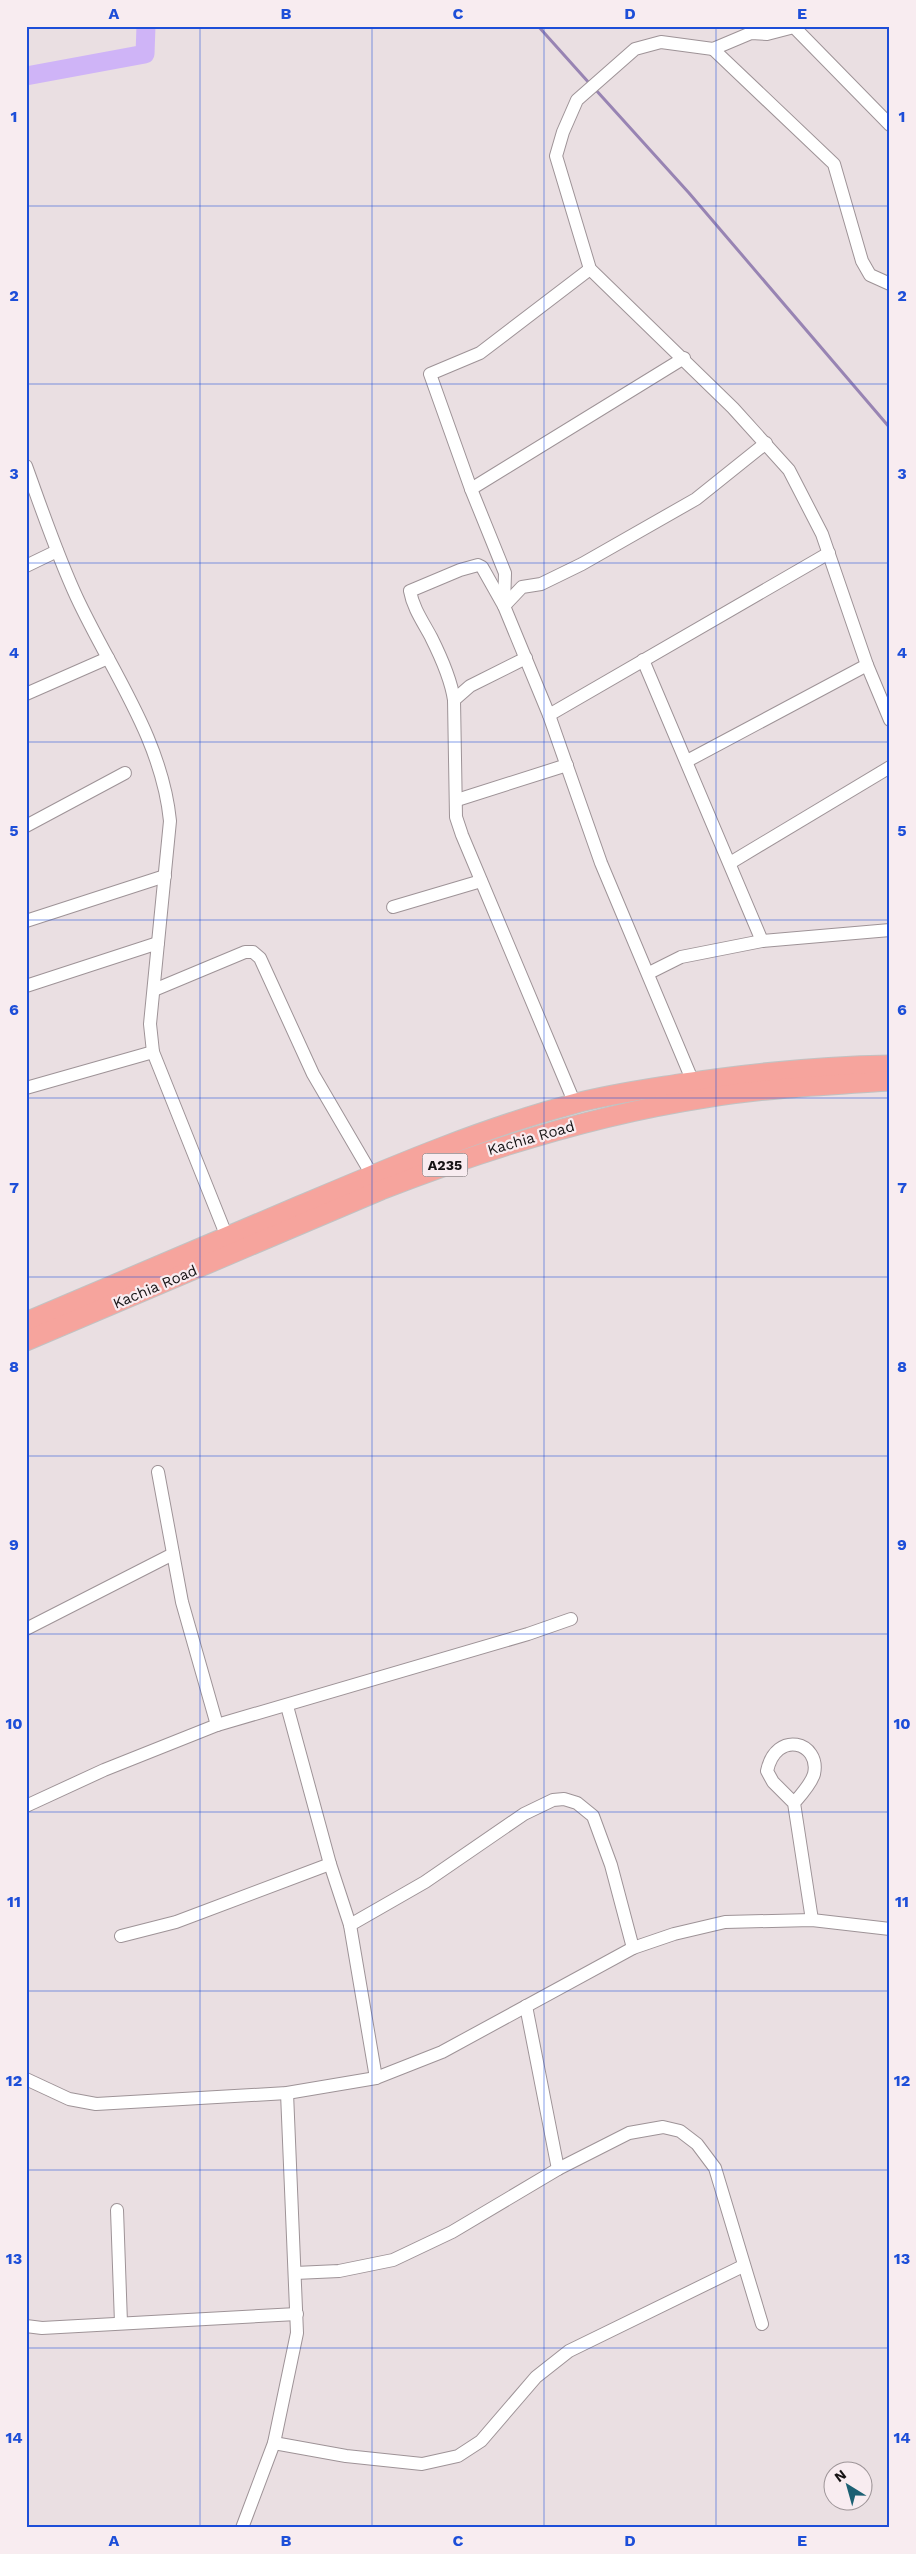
<svg xmlns="http://www.w3.org/2000/svg" width="916" height="2554" viewBox="0 0 916 2554" font-family="'Work Sans',sans-serif">
  <rect width="100%" height="100%" fill="#eadfe2"/>
  <g fill="none" stroke-linecap="round" stroke-linejoin="round">
    <g stroke="#9884b3" stroke-width="3">
      <polyline points="538,26 590,84"/>
      <polyline points="595,89 689,193 890,428"/>
    </g>
    <polyline stroke="#cfb4f7" stroke-width="19" points="26,76 145,54 146,26"/>
    <defs>
      <g id="minor">
        <polyline points="713,49 834,164 862,261 870,275 890,284"/>
        <polyline points="890,125 794,27 767,34 751,33 713,49 661,42 635,49 577,100 563,132 556,156 590,269 733,408 789,470 822,534 867,665 890,720"/>
        <polyline points="590,269 480,353 430,374 471,489 505,573 504,606 549,715 601,863 693,1082"/>
        <path d="M26,466c16,44 31,89 51,132 34,73 85,141 93,223l-20,203 3,28 74,185"/>
        <polyline points="471,489 684,358"/>
        <polyline points="26,566 57,551"/>
        <polyline points="526,658 470,686 454,700 456,817 462,835 575,1104"/>
        <polyline points="643,660 762,941"/>
        <polyline points="26,694 108,658"/>
        <path d="M454,700c-3,-21 -13,-43 -23,-63 -8,-15 -18,-29 -21,-46l50,-21 18,-5 4,2 22,39 18,-19 19,-3 41,-20 114,-65 70,-56"/>
        <polyline points="549,715 829,553"/>
        <polyline points="687,761 867,665"/>
        <polyline points="457,800 567,765"/>
        <polyline points="26,826 125,773"/>
        <polyline points="730,863 890,767"/>
        <polyline points="393,907 481,881"/>
        <polyline points="26,921 165,876"/>
        <polyline points="649,973 681,957 762,941 890,930"/>
        <polyline points="26,986 158,943"/>
        <polyline points="154,990 245,952 253,952 260,958 313,1074 372,1175"/>
        <polyline points="26,1088 153,1052"/>
        <polyline points="158,1472 182,1602 217,1725"/>
        <polyline points="26,1629 173,1554"/>
        <polyline points="287,1706 330,1864 350,1925 376,2078"/>
        <path d="M794,1803c7,-8 17,-19 20,-29 7,-32 -38,-45 -47,-3l6,11 21,21 18,117"/>
        <polyline points="26,1806 104,1770 217,1725 528,1634 571,1619"/>
        <polyline points="350,1925 425,1882 524,1814 553,1800 564,1799 577,1803 593,1816 611,1865 633,1948"/>
        <polyline points="121,1936 176,1922 330,1864"/>
        <polyline points="526,2006 558,2169"/>
        <polyline points="26,2079 69,2099 96,2104 287,2093 376,2078 442,2052 633,1948 674,1934 725,1922 812,1920 890,1929"/>
        <polyline points="117,2210 121,2323"/>
        <polyline points="295,2273 339,2271 393,2260 452,2232 558,2169 629,2133 663,2127 680,2131 697,2144 715,2168 762,2324"/>
        <polyline points="26,2326 42,2328 297,2314"/>
        <polyline points="274,2443 346,2456 422,2464 458,2456 481,2441 536,2377 569,2351 743,2266"/>
        <polyline points="242,2528 274,2443 297,2333 287,2093"/>
      </g>
      <g id="highway">
        <path d="M26,1322c91,-39 182,-77 273,-116 90,-38 180,-77 274,-102 37,-10 75,-15 112,-21 68,-10 136,-17 205,-18"/>
        <path d="M26,1341l355,-151c105,-41 213,-75 324,-92 61,-10 123,-13 185,-17"/>
      </g>
    </defs>
    <use href="#minor" stroke="#9e9397" stroke-width="14"/>
    <use href="#highway" stroke="#c2c2c2" stroke-width="21"/>
    <use href="#minor" stroke="#fff" stroke-width="12"/>
    <use href="#highway" stroke="#f6a49d" stroke-width="19"/>
  </g>
  <path fill="none" stroke="#1d4ed8" stroke-width="1" stroke-opacity="0.55" d="M200,26v2502M372,26v2502M544,26v2502M716,26v2502M26,206h864M26,384h864M26,563h864M26,742h864M26,920h864M26,1098h864M26,1277h864M26,1456h864M26,1634h864M26,1812h864M26,1991h864M26,2170h864M26,2348h864"/>
  <g text-anchor="middle" dominant-baseline="central" stroke-width="4.5" stroke-linejoin="round" paint-order="stroke">
    <rect fill="#f8ecf0" stroke="#5a5456" stroke-width="1" x="422.5" y="1153.5" width="45" height="23" rx="4"/>
    <g font-size="14" font-weight="bold" fill="#161314">
      <text x="445" y="1165">A235</text>
    </g>
    <g font-size="15" fill="#161314" stroke="#f8ecf0">
      <text transform="translate(531 1138) rotate(-16)">Kachia Road</text>
      <text transform="translate(155 1287) rotate(-23)">Kachia Road</text>
    </g>
  </g>
  <rect width="916" height="2554" fill="none" stroke="#f8ecf0" stroke-width="55"/>
  <g transform="translate(848 2486) rotate(323)"><circle r="24" fill="#f8ecf0" stroke="#9e9598"/>
  <path d="M0-4L9 19L0 12L-9 19Z" fill="#1c6073"/>
  <text y="-8" font-size="14" font-weight="bold" text-anchor="middle" fill="#161314">N</text>
  </g>
  <rect x="28" y="28" width="860" height="2498" fill="none" stroke="#1d4ed8" stroke-width="2"/>
  <g font-size="16" text-anchor="middle" font-weight="bold" fill="#1d4ed8">
    <text x="114" y="19">A</text>
    <text x="286" y="19">B</text>
    <text x="458" y="19">C</text>
    <text x="630" y="19">D</text>
    <text x="802" y="19">E</text>
    <text x="14" y="122">1</text>
    <text x="902" y="122">1</text>
    <text x="14" y="301">2</text>
    <text x="902" y="301">2</text>
    <text x="14" y="479">3</text>
    <text x="902" y="479">3</text>
    <text x="14" y="658">4</text>
    <text x="902" y="658">4</text>
    <text x="14" y="836">5</text>
    <text x="902" y="836">5</text>
    <text x="14" y="1015">6</text>
    <text x="902" y="1015">6</text>
    <text x="14" y="1193">7</text>
    <text x="902" y="1193">7</text>
    <text x="14" y="1372">8</text>
    <text x="902" y="1372">8</text>
    <text x="14" y="1550">9</text>
    <text x="902" y="1550">9</text>
    <text x="14" y="1729">10</text>
    <text x="902" y="1729">10</text>
    <text x="14" y="1907">11</text>
    <text x="902" y="1907">11</text>
    <text x="14" y="2086">12</text>
    <text x="902" y="2086">12</text>
    <text x="14" y="2264">13</text>
    <text x="902" y="2264">13</text>
    <text x="14" y="2443">14</text>
    <text x="902" y="2443">14</text>
    <text x="114" y="2546">A</text>
    <text x="286" y="2546">B</text>
    <text x="458" y="2546">C</text>
    <text x="630" y="2546">D</text>
    <text x="802" y="2546">E</text>
  </g>
</svg>
